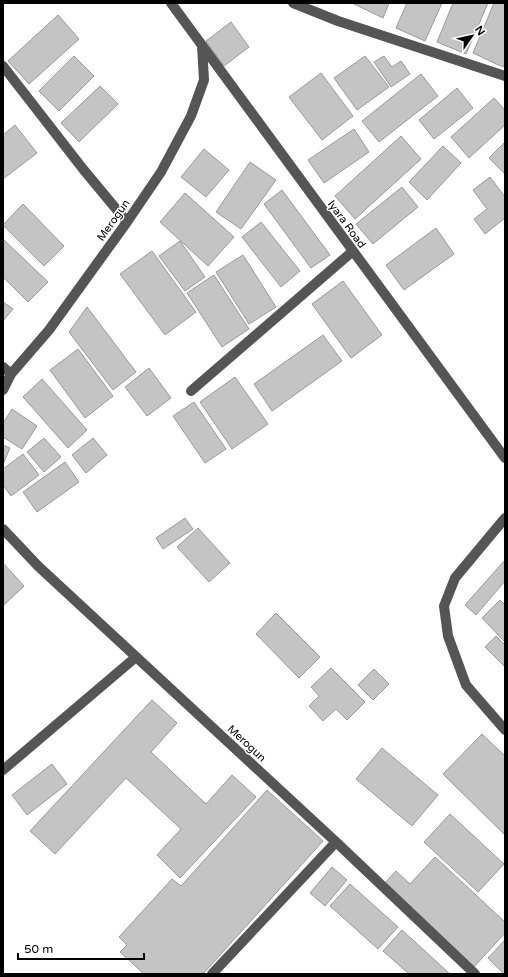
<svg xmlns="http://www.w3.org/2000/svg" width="508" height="977" font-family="'Varela Round',sans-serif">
  <rect width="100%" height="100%" fill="#fff"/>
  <!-- building -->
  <path fill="#c4c4c4" stroke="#999" d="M352 3H389L383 18Z
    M407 3H442L425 41 396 28Z
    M453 3H488L466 54 437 42Z
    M494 3H505V63L503 67 473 53Z
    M58 15 79 39 29 84 8 61Z
    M231 22 249 47 224 66 206 41Z
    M74 56 94 76 59 111 39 91Z
    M365 56 389 87 357 110 334 78Z
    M384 56 392 67 401 61 410 74 391 87 374 62Z
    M321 73 353 116 322 140 289 97Z
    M421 74 438 96 379 142 362 121Z
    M100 86 118 104 79 142 61 123Z
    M457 88 473 108 434 139 419 120Z
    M494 98 505 110V125L469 158 451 137Z
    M15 125 37 153 3 179V135Z
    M354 129 369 152 324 183 308 160Z
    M401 136 421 159 355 219 335 196Z
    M505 142V174L489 158Z
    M443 146 461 163 427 200 409 182Z
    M204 149 229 170 206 197 181 177Z
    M250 162 276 180 241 229 216 212Z
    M490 177 505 197V218L485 234 474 219 487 209 473 190Z
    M402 187 418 207 373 244 356 224Z
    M282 190 330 255 311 268 264 204Z
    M185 193 234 237 208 266 160 222Z
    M23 204 64 246 44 266 3 225Z
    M261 222 300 271 281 287 242 237Z
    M436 228 454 254 404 290 386 265Z
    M3 239 48 282 28 302 3 277Z
    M180 241 205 277 185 291 159 256Z
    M152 251 196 312 165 335 120 274Z
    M243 255 276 307 249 324 216 272Z
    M214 275 249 329 222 347 187 293Z
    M343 281 382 335 351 358 312 304Z
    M3 302 13 309 3 321Z
    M87 307 136 372 113 390 69 332Z
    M323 335 342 361 272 411 254 384Z
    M78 349 113 396 85 418 50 370Z
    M149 368 171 398 147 416 125 387Z
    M235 377 268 424 232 449 200 402Z
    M42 379 87 430 68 448 23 397Z
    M194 402 226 449 205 463 173 416Z
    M12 409 37 426 22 449 3 437V423Z
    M44 438 61 457 44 472 27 452Z
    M93 438 107 455 86 473 72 455Z
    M3 445 10 448 3 464Z
    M23 454 39 475 11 496 3 485V469Z
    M65 462 79 482 37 512 23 492Z
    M185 518 193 529 163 549 156 538Z
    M198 528 230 563 209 582 177 547Z
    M505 560V581L476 615 465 605Z
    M3 563 24 586 3 606Z
    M500 600 505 605V642L482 618Z
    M276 613 320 657 299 678 256 634Z
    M496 636 505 645V667L485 647Z
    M331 668 365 702 347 720 336 709 323 721 309 706 319 696 311 687Z
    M374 669 389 684 373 700 358 685Z
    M152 700 177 723 151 752 206 804 232 775 256 797 180 878 157 855 181 829 126 778 55 854 30 831Z
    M482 734 505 756V835L443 774Z
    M382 748 438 795 412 826 356 779Z
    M52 764 67 784 27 815 12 795Z
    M267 790 323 841 203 974H144L120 952 127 945 119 937 172 879 181 886Z
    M450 814 504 864 478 892 424 842Z
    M435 857 505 922V933L473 968 383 885 396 871 410 884Z
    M332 867 347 880 325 906 310 893Z
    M350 884 398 927 378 949 330 906Z
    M402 930 450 974H409L383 951Z
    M505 940V974H504L488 958Z"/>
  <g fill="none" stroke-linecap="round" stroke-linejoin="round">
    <!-- minor -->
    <path stroke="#555" stroke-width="10" d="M171 3 505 458
      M293 3 338 21 505 76
      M3 66 83 169 127 222
      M3 367 11 374
      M3 390 11 374 49 330 127 222 161 172 191 116 204 80 202 46
      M191 391 353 251
      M505 518 455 578 444 606 448 636 466 685 505 730
      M3 529 38 566 336 842 475 974
      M3 770 136 657
      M212 974 336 842"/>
  </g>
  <g text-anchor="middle" stroke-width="3" stroke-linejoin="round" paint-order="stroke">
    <!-- street labels -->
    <g font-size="11" fill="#000" stroke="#fff">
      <text transform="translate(113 220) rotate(-55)" y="4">Merogun</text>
      <text transform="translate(347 224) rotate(54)" y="4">Iyara Road</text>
      <text transform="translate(247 743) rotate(43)" y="4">Merogun</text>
    </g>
  </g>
  <!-- border -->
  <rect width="508" height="977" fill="none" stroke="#000000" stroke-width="8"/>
  <!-- north arrow -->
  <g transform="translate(472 36) rotate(56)" stroke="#ffffff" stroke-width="3" paint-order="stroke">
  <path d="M0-3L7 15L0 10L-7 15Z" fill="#000000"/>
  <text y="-6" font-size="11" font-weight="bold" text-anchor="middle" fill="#000000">N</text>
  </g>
  <!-- scale -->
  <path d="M18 953v6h126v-6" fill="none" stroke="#000000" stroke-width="2"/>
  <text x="24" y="953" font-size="12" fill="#000000" stroke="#ffffff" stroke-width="3" paint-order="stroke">50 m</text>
</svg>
